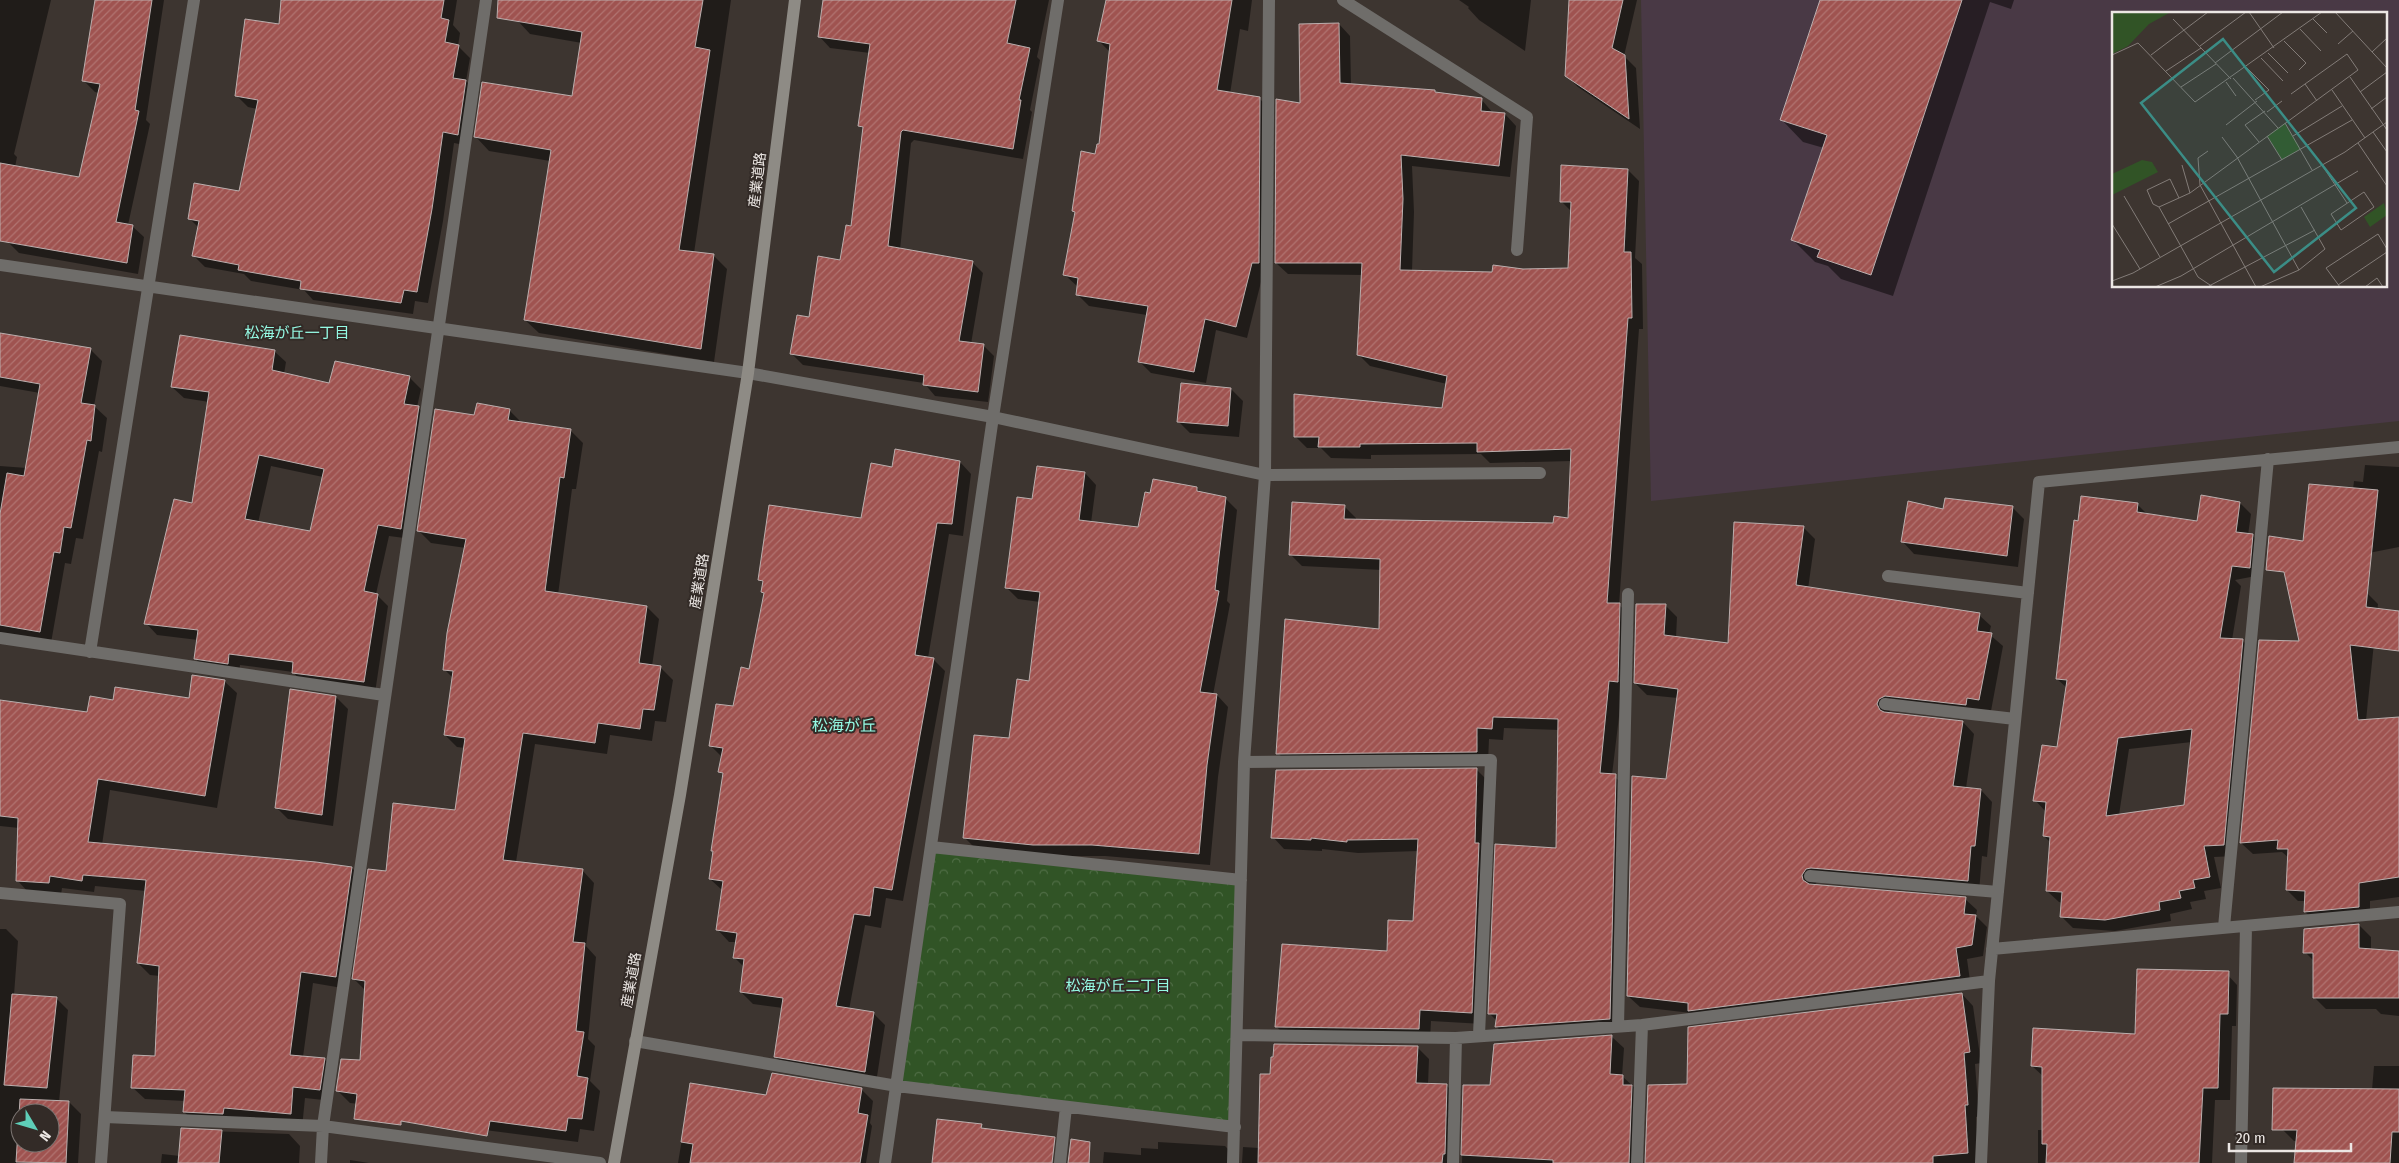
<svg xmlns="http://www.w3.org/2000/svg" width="2399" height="1163" font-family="'Fira Sans Condensed','Noto Sans JP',sans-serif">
  <defs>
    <pattern id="park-crowns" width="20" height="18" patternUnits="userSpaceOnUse" patternTransform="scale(1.25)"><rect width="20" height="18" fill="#315426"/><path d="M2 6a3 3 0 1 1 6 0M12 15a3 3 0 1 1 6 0" fill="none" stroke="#4f6d45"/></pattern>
    <pattern id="building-hatch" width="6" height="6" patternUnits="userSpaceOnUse" patternTransform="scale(1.25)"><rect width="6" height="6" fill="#9f5350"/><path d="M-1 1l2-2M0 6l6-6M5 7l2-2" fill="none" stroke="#b17471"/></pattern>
  </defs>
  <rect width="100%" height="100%" fill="#3d3530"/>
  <!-- medical -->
  <path fill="#493945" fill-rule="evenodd" d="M1641 0H2399V421L1651 501ZM2113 14H2385V286H2113Z"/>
  <!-- park -->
  <path fill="url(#park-crowns)" d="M931 847 1241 880 1235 1127 897 1086Z"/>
  <!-- shadow -->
  <path fill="#0007" fill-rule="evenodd" d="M0 0H51L14 154 17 157 15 167 80 179 99 93 95 92 84 81 96 0H164L146 120 150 124 128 225 132 226 144 237 138 274 19 253 7 241 0 221Z
    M368 0H457L453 25 460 33 458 46 470 58 466 81 477 92 470 146 454 143 443 221 428 303 415 301 413 314 313 300 304 290 251 281 244 274 205 267 194 256 199 228 189 218 240 193 257 109 248 107 236 95 338 33Z
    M520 0H731L694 253 713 255 727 269 714 362 539 333 525 320 550 161 489 151 476 137 573 98 582 43 530 34 517 20Z
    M847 0H1049L1037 57 1040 60 1030 110 1032 112 1023 159 914 140 911 143 900 250 972 262 983 273 971 344 983 345 994 356 988 402 935 396 924 383 803 365 792 354 841 261 852 227 864 130 859 126 870 53 830 48 819 36Z
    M1106 0H1252L1248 31 1240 29 1230 94 1259 98 1271 110 1263 274 1247 338 1216 330 1206 383 1151 373 1139 361 1147 315 1089 306 1077 294 1078 287 1065 275 1076 214 1073 211 1100 146 1111 53 1099 41Z
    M1459 0H1531L1525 51 1479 20 1468 8 1469 7Z
    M1570 0H1637L1624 56 1636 68 1640 129 1578 87 1567 76Z
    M1821 0H2014L2011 9 1990 2 1893 296 1841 279 1828 266 1815 262 1793 240 1824 148 1803 142 1782 120Z
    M1339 24 1350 36 1351 85 1435 91 1438 94 1481 99 1493 113 1505 114 1516 126 1510 177 1412 166 1414 212 1412 271 1493 274 1569 269 1572 212 1561 201 1628 170 1639 181 1635 258 1642 264 1643 329H1639L1619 605 1631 616 1612 775 1627 787 1621 1030 1508 1038 1497 1027V1021L1489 1013 1558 849 1559 730 1504 728 1503 740 1489 739 1488 763 1289 765 1278 753 1380 630 1382 570 1302 566 1290 554 1344 506 1356 518V520L1554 524 1569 519 1572 461 1490 463 1481 454 1371 455V459L1331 458 1321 448H1307L1295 436 1443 409 1447 384 1370 366 1358 354 1363 275 1288 274 1276 263 1301 104Z
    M0 334 90 349 102 361 94 406 107 418 102 452 99 451 83 539 76 538 71 564 65 563 51 643 0 634V466L27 468 40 393 0 386Z
    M274 351 286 362 284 374 330 385 409 377 421 389 417 407 430 419 412 539 389 536 376 594 388 606 375 693 304 684 293 672 240 665 239 674 207 670 195 658 198 640 157 635 146 623 193 504 209 402 184 398 172 387ZM271 466 323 477 311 532 258 523Z
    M1231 389 1243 401 1239 437 1190 433 1178 421Z
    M509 410 521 422 570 430 583 443 576 489H572L558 595 647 607 659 619 652 666 660 667 673 680 666 722 655 721 652 741 610 735 607 754 535 744 516 862 582 870 594 883 586 946 596 957 588 1039 595 1046 590 1081 600 1091 594 1131 580 1129 578 1142 369 1115 359 1104 350 1103 338 1091 361 1062 366 991 354 979 387 872 456 812 465 748 457 747 445 735 454 679 445 670 466 548 431 543 419 531 475 417Z
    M960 462 971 474 963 536 949 534 928 658 933 659 945 671 903 901 886 898 881 928 865 925 849 1010 873 1013 885 1025 876 1083 787 1068 775 1056 783 1008 753 1004 741 992 744 967 735 958 737 942H729L718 930 722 890 710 879 714 853 712 851 724 776 720 772 722 757 710 745 734 708 750 670 765 594 763 592 764 584 759 580 862 520 893 469Z
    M2365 465 2399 467V547L2279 571 2353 489 2354 481 2363 482Z
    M1085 473 1096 485 1091 523 1139 528 1151 495 1197 488 1202 494 1225 498 1237 510 1227 601 1230 604 1213 695H1217L1228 707 1218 777 1210 865 1105 856H1046L976 849 964 837 1010 740 1030 682 1040 602 1018 599 1006 587 1033 501Z
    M2240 503 2251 514 2248 535H2252L2264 547 2261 575 2235 580 2241 586 2232 640H2242L2254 652 2235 856 2214 857 2221 888 2204 891 2206 899 2190 902 2192 909 2170 914 2171 921 2115 931 2073 928 2062 917 2063 903 2059 902 2047 891 2051 843 2044 836 2046 812 2035 800 2058 749 2067 688 2057 679 2079 522 2137 504 2148 515 2198 522ZM2192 742 2185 806 2119 815 2129 749Z
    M2012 507 2024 519 2018 567 1914 554 1903 542 1944 510Z
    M1803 527 1815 539 1808 589 1979 615 1991 626 1989 634 2003 646 1991 711 1890 710 1889 714 1963 722 1974 734 1966 788 1981 790 1992 802 1987 857 1982 856 1979 892 1818 880 1814 886 1965 899 1977 910 1976 916 1987 927 1983 956 1967 959 1971 988 1691 1013 1640 1007 1628 996 1667 781 1678 698 1647 695 1635 683 1665 605 1677 617 1676 638 1729 644Z
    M2367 593 2378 604 2360 779 2399 783V897L2370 901V918L2317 923 2305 912 2306 901H2298L2287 890 2289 858 2282 852 2253 854 2241 843 2301 643Z
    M224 681 237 693 217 808 110 790 102 845 352 868 364 881 348 989 313 983 303 1057 324 1059 336 1071 332 1101 305 1098 302 1128 197 1124 184 1112 185 1101 145 1099 132 1087 156 1057 160 976 150 975 138 963 146 891 95 886 94 892 62 888 61 895 29 893 17 880 19 828 0 826V701L88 713 114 702 190 700Z
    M291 691 336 697 348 709 333 826 288 819 276 807Z
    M1476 769 1488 781 1483 1024 1431 1021 1430 1040 1288 1039 1277 1027 1388 953 1414 922 1419 851 1358 853 1322 849V851L1284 849 1273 837Z
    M2359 925 2371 937V950L2399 952V1016L2381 1014 2376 1009H2326L2314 997V961L2305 952Z
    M0 929H6L18 941 14 995 56 998 68 1010 59 1102H69L81 1114 78 1163H0ZM20 1113H50V1143H20Z
    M2225 972 2237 985 2236 1026H2232L2230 1100H2215L2212 1163H2038V1130H2043L2044 1077 2032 1066 2137 1035Z
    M1962 994 1973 1006 1981 1063 1975 1064 1979 1116 1976 1117 1979 1163H1646L1688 1086Z
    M1612 1037 1624 1048 1622 1076 1635 1088 1641 1163H1462L1464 1086 1491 1087Z
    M1417 1047 1429 1059 1428 1085H1446L1458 1097 1456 1163H1242L1243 1147 1259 1148 1272 1075Z
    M2374 1066H2399V1163H2295L2297 1141H2294L2282 1129 2372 1090Z
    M691 1084 767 1096 861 1089 873 1101 870 1123 872 1126 866 1163H678Z
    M183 1130 289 1134 300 1146 299 1163H161L162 1154 180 1156Z
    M1158 1142 1225 1146 1237 1158V1163H1103L1104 1152 1141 1155V1148L1158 1149Z
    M350 1160 369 1163H350Z"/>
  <!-- building -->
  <path fill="url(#building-hatch)" stroke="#bbafae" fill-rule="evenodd" d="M95 0H152L135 110 139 111 116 222 133 225 127 263 0 241V163L79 177 100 84 82 81Z
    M281 0H444L441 18 449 20 445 42 459 45 453 78 466 80 458 135 443 132 432 209 417 292 404 290 401 303 300 289 301 281 238 270 239 265 192 256 199 221 188 219 194 183 239 191 258 100 235 96 245 19 279 24Z
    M498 0H703L695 47 710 50 679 250 714 254 701 349 524 320 551 150 474 137 482 82 572 96 582 32 497 18Z
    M823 0H1016L1007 43 1030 48 1019 100H1021L1013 149 903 130 901 132 888 246 973 261 959 341 984 344 978 392 923 385 924 375 790 354 797 315 809 317 818 256 840 260 846 225 851 226 863 127 858 126 870 44 818 37Z
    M1106 0H1232L1217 90 1260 97 1259 263H1252L1236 327 1205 319 1194 372 1138 362 1148 306 1076 295 1078 278 1063 275 1075 212 1072 211 1081 151 1095 154 1097 144H1099L1110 44 1097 41Z
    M1569 0H1623L1612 48 1625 55 1629 119 1565 76Z
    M1820 0H1962L1871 275 1817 257 1820 250 1791 240 1827 135 1780 120Z
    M1339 23 1340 83 1435 90V92L1482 98 1481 111 1505 113 1499 166 1401 155 1403 199 1400 270 1492 272 1493 265 1523 269 1568 268 1571 202H1560L1561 165 1628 169 1624 252H1631L1632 318H1628L1607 603H1620L1618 682 1609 681 1600 773 1616 774 1610 1019 1495 1027 1497 1014H1488L1495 844 1556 848 1558 719 1493 717 1492 729 1477 728V752L1276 754 1285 619 1379 629 1380 559 1289 555 1292 502 1345 505 1344 519 1553 523 1554 516 1568 518 1571 449 1477 452V443L1360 444V447H1318L1319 437H1294V394L1442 408 1447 376 1357 355 1362 263H1275L1276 99 1300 103 1299 24Z
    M0 333 91 348 81 403 95 405 91 441 87 440 71 528 64 527 60 553 54 552 40 632 0 625V514L7 473 24 476 40 384 0 377Z
    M180 335 275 350 272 370 329 383 335 361 410 376 404 404 419 406 401 529 378 525 364 591 378 594 364 682 292 673 293 662 229 654 228 664 194 659 198 630 144 624 174 499 192 503 209 392 171 387ZM259 455 324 469 310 531 245 519Z
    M1181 383 1231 388 1228 426 1177 422Z
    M477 403 510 409 508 420 571 429 564 478 560 477 545 591 647 606 639 663 661 666 654 710 643 709 640 729 598 723 595 743 523 733 503 860 583 869 573 942 585 943 576 1031 584 1032 577 1076 588 1078 582 1119 568 1118 566 1131 490 1121 487 1136 401 1121V1125L354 1119 357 1094 336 1091 341 1059 360 1060 365 981 352 979 368 869 386 871 393 803 455 810 465 738 444 735 453 671 443 670 447 633 466 539 417 531 435 409 474 415Z
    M895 449 960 461 952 524 937 523 915 655 934 658 892 890 874 887 870 916 854 914 836 1006 874 1012 865 1072 774 1057 783 998 740 992 744 959 733 958 737 933 716 930 723 881 709 879 713 851H711L723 773 718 772 723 748 709 746 716 704 733 706 741 667 749 669 764 593 761 592 763 581 758 580 769 505 861 518 871 463 892 467Z
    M1037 466 1085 472 1079 520 1138 527 1145 492 1150 493 1153 479 1197 487V491L1226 497 1215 590 1219 591 1200 692 1217 694 1207 765 1199 854 1092 845H1033L963 838 974 735 1009 738 1017 679 1029 681 1040 592 1005 588 1017 497 1032 499Z
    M2309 484 2378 490 2366 607 2399 611V651L2350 645 2358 720 2399 717V877L2359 883V907L2304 912 2305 891 2286 890 2288 849H2277L2278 840 2240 843 2259 640 2299 641 2284 572 2266 570 2269 536 2303 541Z
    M2201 495 2240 502 2236 532 2253 534 2250 568 2232 566 2220 638 2243 639 2224 845 2204 846 2210 877 2193 880 2195 888 2179 891 2181 898 2159 902 2160 910 2105 920 2060 917 2062 892 2046 891 2050 837 2043 836 2046 802 2033 801 2042 745 2057 747 2067 680 2056 679 2074 520 2078 521 2081 496 2138 503 2137 512 2197 521ZM2192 729 2184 805 2106 816 2118 738Z
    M1945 498 2013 506 2007 556 1901 542 1908 501 1943 509Z
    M1734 522 1804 526 1796 585 1980 613 1977 631 1992 633 1979 700 1967 698 1966 705 1885 696 1879 699 1877 704 1880 710 1884 712 1963 721 1953 786 1981 789 1975 846H1971L1968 881 1811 868 1806 869 1802 875 1803 880 1809 884 1966 897 1964 914 1976 915 1972 945 1956 948 1960 976 1688 1011V1003L1627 996 1632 776 1666 779 1678 689 1634 683 1636 604H1666L1664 635 1728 643Z
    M192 675 225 680 205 796 98 779 88 842 316 862 352 867 336 977 301 972 290 1055 325 1058 320 1090 293 1087 291 1114 224 1108 223 1114 183 1112 185 1090 131 1088 133 1055 155 1056 159 966 137 963 146 880 83 875 82 881 50 876 49 883 16 881 18 818 0 816V700L87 712 90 696 113 700 115 687 189 698Z
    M290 689 336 696 322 815 275 808Z
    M1477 768 1475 843H1479L1472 1013 1420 1010 1419 1029 1275 1027 1282 944 1387 951 1388 920 1413 921 1418 839 1347 840V842L1311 838V840L1271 838 1276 770Z
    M2359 924V948L2399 951V998H2313V953H2303L2304 929Z
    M2137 969 2229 971 2228 1014H2220L2218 1088H2203L2199 1163H2046L2047 1144H2042V1067L2031 1066 2033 1028 2135 1034Z
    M1962 993 1970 1052 1964 1053 1968 1105H1965L1968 1153 1933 1156V1163H1645L1648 1085 1687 1084 1688 1027Z
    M12 994 57 997 47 1088 4 1085Z
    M1612 1035 1610 1074 1623 1075V1085H1632L1629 1163H1553V1160L1461 1155 1463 1085H1490L1494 1044Z
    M1274 1044 1418 1046 1416 1083 1447 1084 1445 1154H1443L1442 1163H1258L1260 1074H1270L1271 1057H1273Z
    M772 1073 862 1088 858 1113 868 1115 860 1163H690L693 1144 681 1142 690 1083 766 1095Z
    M2273 1088 2399 1089V1132H2392L2390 1163H2294L2297 1130H2272Z
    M20 1099 69 1101 66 1163 16 1162ZM20 1113H50V1143H20Z
    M937 1119 982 1124 981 1128 1055 1137 1052 1163H932Z
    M181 1128 222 1130 219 1163H178Z
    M1071 1139 1090 1142 1089 1163H1068Z"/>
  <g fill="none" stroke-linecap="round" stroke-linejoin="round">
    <!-- street -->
    <path stroke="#6f6d6a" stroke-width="12" d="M1343 0 1527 117 1517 250
      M0 265 748 373 993 417 1265 475 1540 473
      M1888 576 2028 593
      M0 638 384 695
      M90 652 194 0
      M1885 704 2015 719
      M1244 762 1491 760 1479 1035
      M931 847 1241 880
      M1810 876 1998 892
      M0 893 120 904 101 1163
      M2224 927 2268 459
      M1992 949 2399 912
      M1618 1026 1628 594
      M1237 1035 1456 1038 1642 1025 1989 981
      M635 1041 897 1086 1235 1127
      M105 1117 323 1126 600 1163
      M321 1163 323 1126 486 0
      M885 1163 993 417 1058 0
      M1060 1163 1066 1107
      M1233 1163 1244 762 1265 475 1269 0
      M1453 1163 1456 1038
      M1637 1163 1642 1025
      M1981 1163 1989 981 2039 482 2399 447
      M2241 1163 2246 927"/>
    <!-- secondary -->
    <path stroke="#8e8b85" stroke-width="12" d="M614 1163 680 795 748 373 795 0"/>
  </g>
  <g text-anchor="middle" stroke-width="4" stroke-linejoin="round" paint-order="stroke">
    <!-- street labels -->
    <g font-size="14" fill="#ece7e4" stroke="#332b27">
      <text transform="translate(757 180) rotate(-83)" y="5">産業道路</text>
      <text transform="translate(699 581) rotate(-81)" y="5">産業道路</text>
      <text transform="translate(631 980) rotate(-80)" y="5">産業道路</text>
    </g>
    <!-- neighbourhood labels -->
    <g font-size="15" fill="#95fae4" stroke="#332b27">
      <text x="297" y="338">松海が丘一丁目</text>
      <text x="1118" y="991">松海が丘二丁目</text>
    </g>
    <!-- quarter labels -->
    <g font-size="16" fill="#95fae4" stroke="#332b27">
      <text x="844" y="731">松海が丘</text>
    </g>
  </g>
  <!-- overview -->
  <g transform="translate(2112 12)">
    <rect width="275" height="275" fill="#3d3530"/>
    <path d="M0 0H59L37 12 16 34 0 42Z" fill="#315426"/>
    <path d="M173 111 189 137 170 148 155 124ZM30 148 40 150 46 160 0 183V162ZM272 191 275 203 258 215 252 205Z" fill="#315426"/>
    <path fill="none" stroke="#837c78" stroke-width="1" d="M137 0 162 36M223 0 275 56M61 7 119 67M201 7 215 21M188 17 209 39M172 29 194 51 187 58M226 32 241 19M88 34 134 0M260 40 275 26M156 41 176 61M0 43 26 31 83 90 210 0M39 43 96 0M149 46 171 69M103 51 171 0M135 56 157 78 143 88M54 59 89 36M238 65 275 118M121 66 166 116M114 70 124 84M193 72 205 89M69 75 104 52M220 78 253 126M248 80 275 60M259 97 275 85M155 100 170 89M173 111 200 158M114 113 145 89M261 120 275 140M155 124 170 148M181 124 230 94M110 125 125 145 187 258M147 130 133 113 153 99M246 131 275 174M96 139 86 146 88 173 144 275M70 153 78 181M210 153 235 191M252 180 262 195 229 218 219 202ZM12 184 48 245M47 195 41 192 35 178 58 167 67 186M0 212 28 257M56 212 240 108M0 269 21 261 233 140 275 110M226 273 275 240M97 274 203 218M43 275 69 264 246 159M101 275 86 265 47 195 78 181 246 58 235 42 179 82M148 275 187 258 213 237 189 195M228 275 214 256 266 222 275 237M253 275 265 266 271 275"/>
    <path fill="#3b8d86" fill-opacity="0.15" stroke="#3b8d86" stroke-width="2.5" d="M111 27 244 196 162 260 29 91Z"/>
    <rect width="275" height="275" fill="none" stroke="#ece7e4" stroke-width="2.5"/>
  </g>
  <!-- north arrow -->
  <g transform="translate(35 1128) rotate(128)"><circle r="24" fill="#332b27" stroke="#7d7673"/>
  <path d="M0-4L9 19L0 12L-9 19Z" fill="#5eceb8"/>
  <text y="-8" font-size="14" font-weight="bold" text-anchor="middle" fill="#ece7e4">N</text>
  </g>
  <!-- scale -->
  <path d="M2229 1143v8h122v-8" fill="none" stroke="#ece7e4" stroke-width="2.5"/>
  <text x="2236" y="1143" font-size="15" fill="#ece7e4" stroke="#332b27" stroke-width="4" paint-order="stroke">20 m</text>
</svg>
